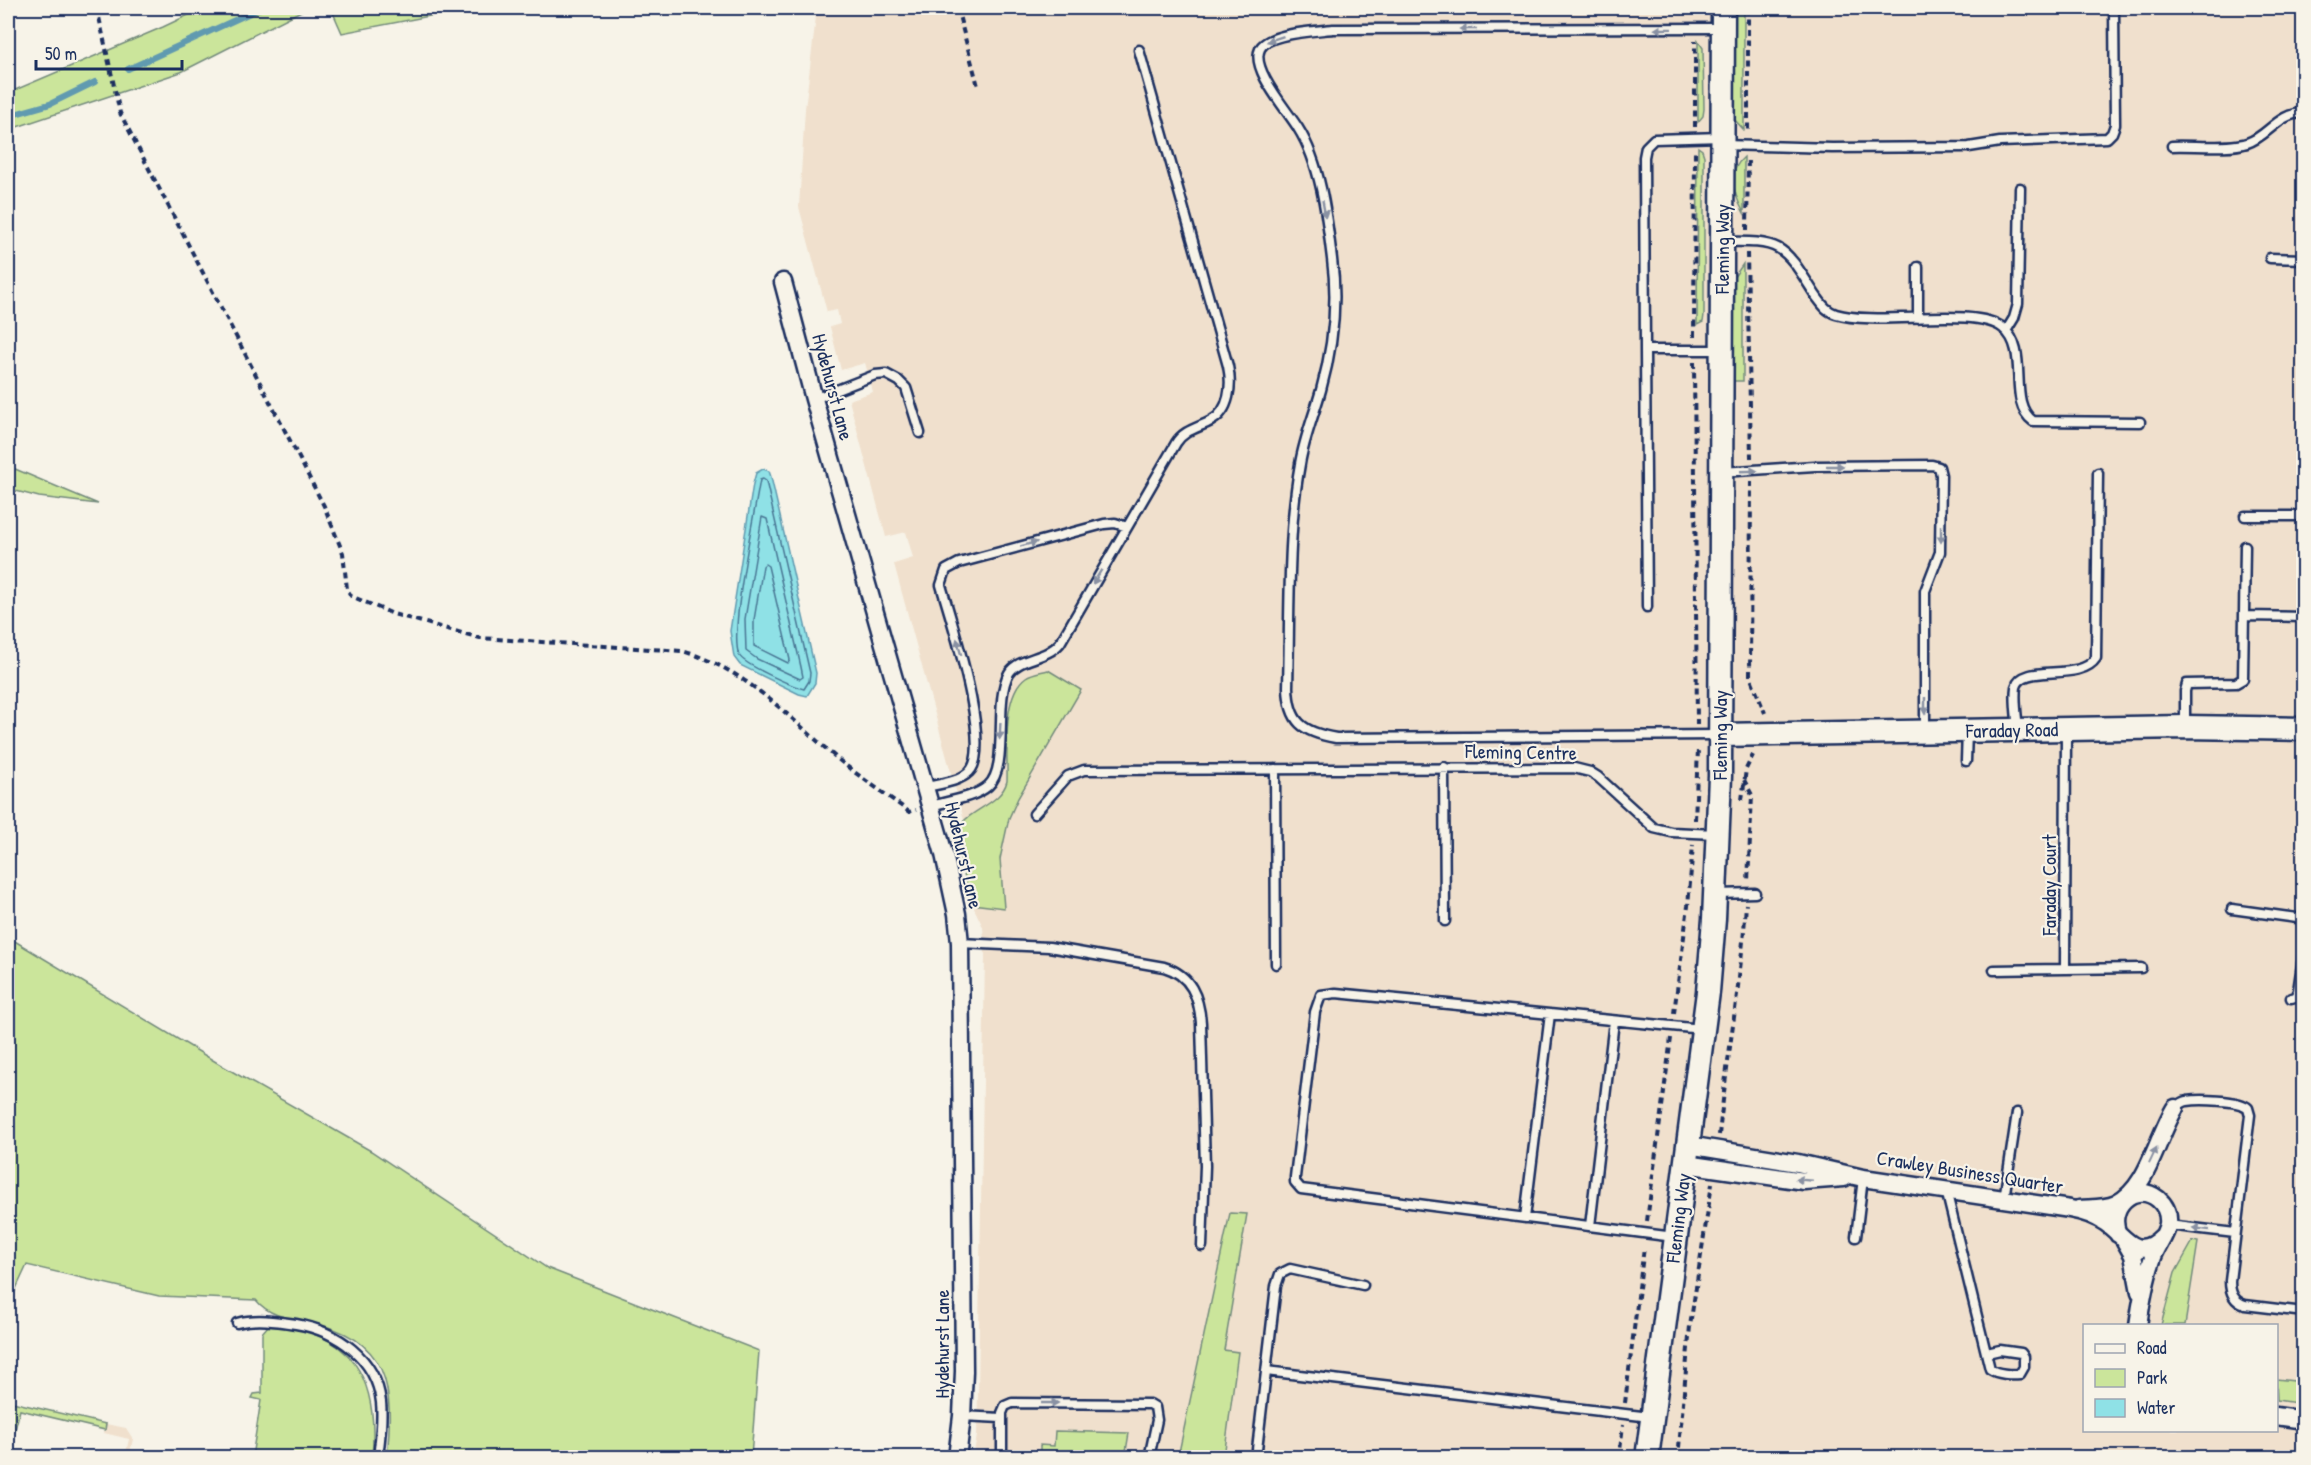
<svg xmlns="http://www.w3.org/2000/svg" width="2311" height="1465" font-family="'Patrick Hand',sans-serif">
  <rect width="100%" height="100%" fill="#f7f3e8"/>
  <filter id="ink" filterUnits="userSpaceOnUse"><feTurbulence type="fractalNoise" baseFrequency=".0167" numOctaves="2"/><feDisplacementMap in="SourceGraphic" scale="12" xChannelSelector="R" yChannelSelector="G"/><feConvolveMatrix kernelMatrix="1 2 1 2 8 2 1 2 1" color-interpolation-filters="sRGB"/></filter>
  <g filter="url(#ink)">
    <!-- built -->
    <path fill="#f0e0cd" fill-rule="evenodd" d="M817 8H2303V1457H973L977 1436 978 1392 985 955 983 927 972 904 957 834 964 820 894 564 913 558 906 532 886 537 849 400 873 392 869 377 865 363 841 370 830 327 840 324 837 310 827 312 799 207 805 109ZM2084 1326H2276V1430H2084Z
      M106 1424 126 1428 133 1439 129 1457H125L129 1439 104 1433Z"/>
    <!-- green -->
    <path fill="#cbe59b" stroke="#738a7c" stroke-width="1.5" d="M203 8H307L181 72 8 130V93L163 27Z
      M331 8H471L342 33Z
      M1733 8H1744V130L1734 119Z
      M1698 41 1703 48 1704 109 1703 116 1698 122Z
      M1698 147 1702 150 1704 156V315L1703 322 1697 325Z
      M1744 157V213C1734 195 1726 172 1744 157Z
      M1743 264V381H1733V284L1734 277Z
      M8 466 98 504 39 497 8 489Z
      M1048 670 1081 690 1018 798 1009 818 1000 859 1004 908 972 904C968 889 956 847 957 835 959 811 1001 807 1007 781 1008 753 1001 695 1026 677 1032 673 1041 672 1048 670Z
      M8 937 221 1065 371 1151 547 1268 759 1351 751 1457H387C394 1387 390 1338 309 1322 289 1318 270 1317 256 1300L159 1296 27 1265 8 1306Z
      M1230 1213 1247 1214 1224 1350 1238 1352 1224 1457H1178Z
      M2193 1241 2198 1242 2185 1325H2161L2175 1273Z
      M268 1326C353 1329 379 1379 372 1457H252L261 1400 252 1398 254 1394 262 1393V1333Z
      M2276 1379 2303 1382V1404L2277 1400Z
      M8 1401 106 1424 105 1430 20 1410 8 1457Z
      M1055 1431 1129 1433 1125 1457 1055 1458 1040 1454V1445L1054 1446Z"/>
    <!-- water -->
    <path fill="#8fe1e6" stroke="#619ab0" stroke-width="1.5" d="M763 469 769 471 771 477 816 673 815 683 807 696 799 694 740 665 734 657 730 631 753 484 756 473Z"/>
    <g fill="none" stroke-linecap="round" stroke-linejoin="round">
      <!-- shore -->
      <path stroke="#497694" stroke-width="1.5" d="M763 479 766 481 810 673 809 681 804 689C792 686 744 665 739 655 729 631 754 517 759 485L760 480Z
        M762 517 767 519 801 667 803 677 800 679 757 659 746 651 745 619Z
        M765 564 768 566 790 660 788 663 754 646V620L763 566Z"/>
      <!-- stream -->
      <path stroke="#619ab0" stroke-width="6" d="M128 69 261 8
        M8 116 50 104 95 82"/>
      <!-- lane casing -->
      <g stroke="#1b2f5e" stroke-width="13">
        <path id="lane" d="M1723 145 1832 148 1969 147 2000 142 2107 138 2112 133 2115 125 2114 8
          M2172 146C2192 145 2229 149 2247 143 2269 136 2277 113 2304 113
          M1722 242C1784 240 1784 246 1816 296 1822 304 1826 311 1836 314 1878 327 1974 305 2003 328 2031 351 2006 401 2033 421L2140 422
          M2270 258 2304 259
          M1918 318V267
          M2006 331 2014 318 2018 304 2020 188
          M1645 350 1647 607
          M1721 350H1645L1644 157 1646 147 1654 139 1722 137
          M814 399 875 375 886 374 899 381 906 388 920 433
          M1722 472 1815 466 1932 465 1939 467 1941 475 1940 552 1925 591V731
          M2245 516H2304
          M2245 616 2304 617
          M2185 727V691L2187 684 2236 683 2243 679 2245 546
          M2018 730C2017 717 2014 700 2016 687 2022 662 2080 683 2096 658L2098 473
          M1719 735 1336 738C1302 732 1289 722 1288 687 1290 615 1287 535 1300 464 1304 439 1314 415 1321 390 1333 347 1338 304 1332 259 1327 218 1321 164 1298 128 1288 111 1250 69 1260 49 1267 33 1316 31 1333 29L1722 28
          M1966 761 1967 731
          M1444 767 1445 921
          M1275 769 1276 964
          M926 787C939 784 959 782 969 772 994 749 950 617 941 585L946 570 959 563 1104 524 1115 523 1127 527
          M931 806C948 801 974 798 988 786 1010 767 993 701 1009 673 1019 657 1046 660 1060 643L1176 443C1184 430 1198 428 1211 421 1230 411 1232 385 1228 366L1139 50
          M1034 814 1068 776 1084 770 1574 768 1590 772 1598 777 1654 828 1671 832 1716 834
          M1716 894 1755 893
          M2232 909 2304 919
          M960 943 1049 947 1164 967C1191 975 1199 997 1201 1023L1205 1166 1202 1246
          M2065 969 2141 968
          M1994 970 2065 969 2066 730
          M2291 998 2295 997 2298 991 2304 951
          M2175 1108C2179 1105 2182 1102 2187 1101 2199 1099 2240 1100 2248 1108L2250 1115 2230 1281C2230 1292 2233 1301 2245 1305L2304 1312
          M1946 1190 1990 1369C1997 1374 2011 1375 2020 1374L2024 1367V1357L2021 1353 2000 1350 1987 1353
          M2004 1199 2017 1113
          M1525 1218 1550 1014
          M2168 1225 2235 1233
          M1590 1226 1614 1021
          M1674 1237 1301 1189 1295 1182V1177L1315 1012 1321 995 1336 993 1702 1029
          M1856 1237 1863 1178
          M237 1323C256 1318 276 1321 296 1324 337 1331 376 1358 381 1402 383 1421 380 1439 378 1458
          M1266 1371 1650 1417
          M962 1416 1001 1418
          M1002 1458V1413L1005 1406 1012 1403 1150 1404 1155 1407 1157 1420 1149 1458
          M1256 1458 1276 1286 1280 1274 1290 1269 1363 1285"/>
      </g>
      <!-- street casing -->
      <g stroke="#1b2f5e" stroke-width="21">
        <path id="street" d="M783 282 814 399 944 854 957 914 960 943 964 1371 962 1416 957 1458
          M1688 1145 1798 1163 1863 1178 2070 1209C2082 1211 2096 1216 2106 1223 2125 1236 2136 1263 2162 1237
          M1685 1164 1804 1181 1844 1178
          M2079 1209C2091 1208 2105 1209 2116 1204 2148 1189 2157 1137 2175 1108
          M2118 1234C2106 1208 2134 1180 2158 1199 2165 1205 2169 1214 2168 1224 2166 1235 2157 1246 2153 1257 2145 1279 2141 1303 2138 1326
          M2125 1241 2133 1255 2140 1292
          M2276 1416 2304 1420"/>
      </g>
      <!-- secondary casing -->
      <g stroke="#1b2f5e" stroke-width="27">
        <path id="secondary" d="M1721 735 2185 727 2304 729
          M1647 1458 1708 992 1714 919 1720 776 1723 8"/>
      </g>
      <!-- path -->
      <path stroke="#1b2f5e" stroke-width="4" stroke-dasharray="6 4.5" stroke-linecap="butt" d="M97 8 120 113 324 506 343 553 347 589 351 596 393 614 480 638 682 651C747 669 789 718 839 760 861 778 886 794 909 812L916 810
        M957 8 978 86
        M1748 8V134
        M1695 127V41
        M1747 230 1748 157
        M1747 253 1751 458
        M1694 337 1695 149
        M1694 362 1697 724
        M1751 481 1750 676 1765 713
        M1744 780 1752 795 1748 882
        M1742 800 1746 769 1753 755
        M1695 820 1698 749
        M1674 1013 1688 906 1693 845
        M1719 1135C1727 1058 1741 982 1746 904
        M1647 1221 1671 1038
        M1625 1403 1644 1247
        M8 1422 14 1432
        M1619 1458 1623 1425
        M1678 1458 1690 1326 1712 1184"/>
      <!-- lane -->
      <use href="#lane" stroke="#f7f3e8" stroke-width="8"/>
      <!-- street -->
      <use href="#street" stroke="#f7f3e8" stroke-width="16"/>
      <!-- secondary -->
      <use href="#secondary" stroke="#f7f3e8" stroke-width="22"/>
    </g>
    <!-- one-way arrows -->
    <defs><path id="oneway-solid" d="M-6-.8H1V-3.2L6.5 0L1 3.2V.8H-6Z" transform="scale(1.5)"/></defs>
    <g fill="#8991a3">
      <use href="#oneway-solid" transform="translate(1468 29) rotate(180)"/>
      <use href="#oneway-solid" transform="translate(1663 29) rotate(179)"/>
      <use href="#oneway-solid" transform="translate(1275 39) rotate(161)"/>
      <use href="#oneway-solid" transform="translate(1324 209) rotate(80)"/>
      <use href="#oneway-solid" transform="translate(1835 466)"/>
      <use href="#oneway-solid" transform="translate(1749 471) rotate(-2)"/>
      <use href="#oneway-solid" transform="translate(1941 534) rotate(90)"/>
      <use href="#oneway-solid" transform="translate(1029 544) rotate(-15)"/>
      <use href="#oneway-solid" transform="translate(1097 577) rotate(121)"/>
      <use href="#oneway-solid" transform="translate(959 647) rotate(-105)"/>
      <use href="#oneway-solid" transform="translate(1925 706) rotate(90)"/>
      <use href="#oneway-solid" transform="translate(1000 731) rotate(93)"/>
      <use href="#oneway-solid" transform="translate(2153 1155) rotate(-65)"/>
      <use href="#oneway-solid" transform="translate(1804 1180) rotate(-175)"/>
      <use href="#oneway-solid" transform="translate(2201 1229) rotate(-173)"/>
      <use href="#oneway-solid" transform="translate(1050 1403)"/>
    </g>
  </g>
  <g text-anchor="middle" stroke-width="4.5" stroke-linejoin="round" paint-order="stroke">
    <!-- street labels -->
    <g font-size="20" fill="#1b2f5e" stroke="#f7f3e8">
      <text transform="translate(1722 249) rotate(-90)" y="7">Fleming Way</text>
      <text transform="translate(833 387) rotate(75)" y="7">Hydehurst Lane</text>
      <text transform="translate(2012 730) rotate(-1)" y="7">Faraday Road</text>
      <text transform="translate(1720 735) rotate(-90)" y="7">Fleming Way</text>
      <text transform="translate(1521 752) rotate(1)" y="7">Fleming Centre</text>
      <text transform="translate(964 855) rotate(77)" y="7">Hydehurst Lane</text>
      <text transform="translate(2049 885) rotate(-90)" y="7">Faraday Court</text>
      <text transform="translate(1970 1172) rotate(9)" y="7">Crawley Business Quarter</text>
      <text transform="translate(1678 1218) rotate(-83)" y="7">Fleming Way</text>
      <text transform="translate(942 1344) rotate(-90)" y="7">Hydehurst Lane</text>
    </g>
  </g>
  <!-- margin -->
  <rect width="2311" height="1465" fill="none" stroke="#f7f3e8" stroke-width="30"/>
  <rect x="15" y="15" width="2281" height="1435" fill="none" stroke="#1b2f5e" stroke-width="2" filter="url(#ink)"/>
  <!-- legend -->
  <rect x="2083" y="1324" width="195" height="108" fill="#f7f3e8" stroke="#9fa5b1" stroke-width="1.5"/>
  <rect x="2095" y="1344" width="30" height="9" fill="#f7f3e8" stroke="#9fa5b1" stroke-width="1.5"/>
  <text x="2137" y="1354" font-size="18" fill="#1b2f5e">Road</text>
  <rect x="2095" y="1369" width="30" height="18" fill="#cbe59b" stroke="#9fa5b1" stroke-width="1.5"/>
  <text x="2137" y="1384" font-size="18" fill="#1b2f5e">Park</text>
  <rect x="2095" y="1399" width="30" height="18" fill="#8fe1e6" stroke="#9fa5b1" stroke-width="1.5"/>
  <text x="2137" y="1414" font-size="18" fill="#1b2f5e">Water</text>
  <!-- scale -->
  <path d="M36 60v9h146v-9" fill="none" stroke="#1b2f5e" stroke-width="3"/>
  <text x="45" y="60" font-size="18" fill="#1b2f5e" stroke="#f7f3e8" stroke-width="4.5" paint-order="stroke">50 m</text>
</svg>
